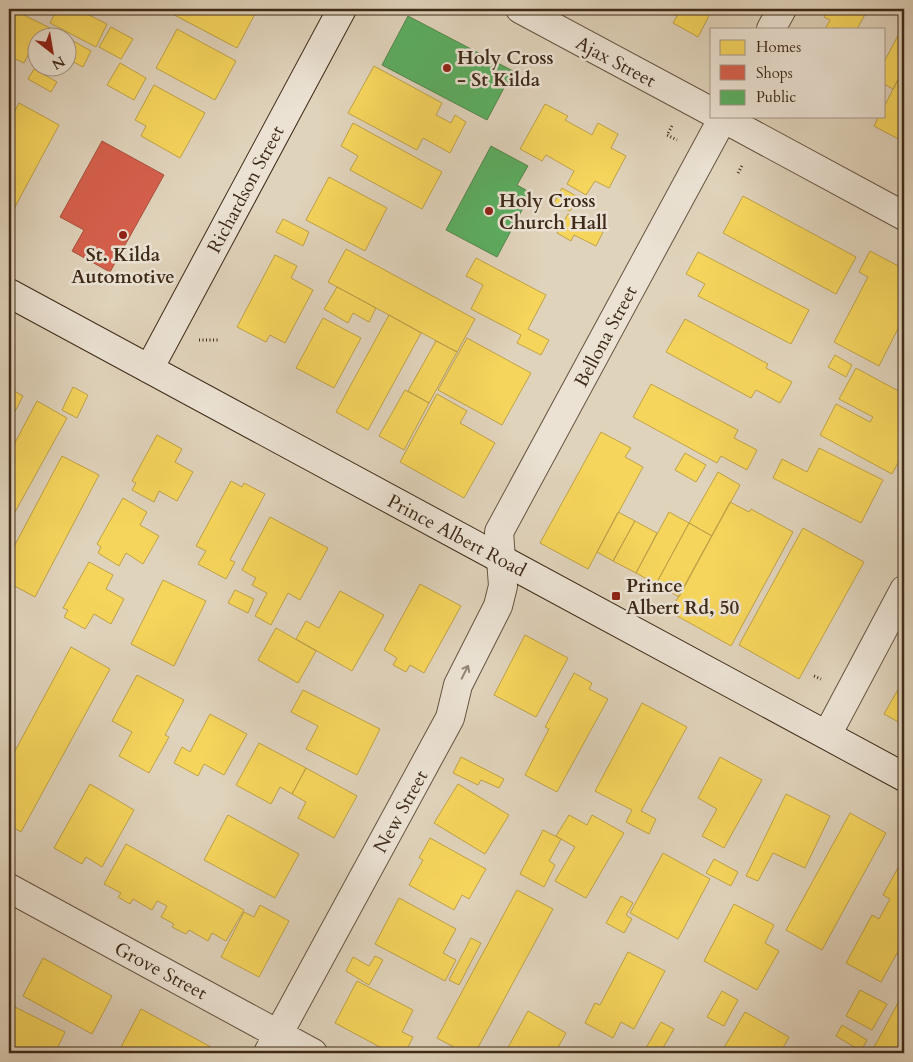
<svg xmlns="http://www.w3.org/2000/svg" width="913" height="1062" font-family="Cardo,serif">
  <rect width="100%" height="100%" fill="#e0d3bb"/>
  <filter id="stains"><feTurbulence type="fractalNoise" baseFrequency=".004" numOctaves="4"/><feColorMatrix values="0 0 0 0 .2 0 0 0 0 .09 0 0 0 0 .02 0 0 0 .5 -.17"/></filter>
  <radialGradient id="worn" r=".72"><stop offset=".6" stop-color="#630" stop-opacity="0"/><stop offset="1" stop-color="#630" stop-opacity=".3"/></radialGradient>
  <!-- homes -->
  <path fill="#f6d55c" stroke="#bfa248" d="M9 9H12L52 29 47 38H38V47L33 45 24 63 9 56Z
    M57 9H77L107 24 96 47 50 23Z
    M163 9H254L257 10 237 48Z
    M665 9H721L718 13 712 10 698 37 673 23 677 16Z
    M828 9H868L857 29H825L830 20 824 17Z
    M904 24V57L903 59 904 60V68L893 89 884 84V62Z
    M111 27 133 39 121 59 99 47Z
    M177 29 236 61 215 100 156 68Z
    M68 38 91 51 83 67 68 59Z
    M120 63 146 78 134 100 107 85Z
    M374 66 442 103 436 115 451 123 455 115 466 122 450 153 423 138 417 150 348 113Z
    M904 68V142L874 126 879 116H884V107Z
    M34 69 57 82 51 92 28 79Z
    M154 85 205 113 180 158 141 136 146 126 135 120Z
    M19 103 59 125 9 218V122Z
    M545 104 568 116 565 120 592 135 598 123 618 134 611 148 626 156 609 188 595 181 586 195 567 184 574 171 546 155 542 161 520 149Z
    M353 123 442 172 422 209 350 170 358 156 341 146Z
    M329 177 387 208 365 251 306 220Z
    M562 188 578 197 570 211 554 203Z
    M743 196 856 257 836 294 723 233Z
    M568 214 603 232 596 246 574 235 571 241 557 233Z
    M283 219 309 232 303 246 276 232Z
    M346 249 475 319 457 352 328 282Z
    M870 251 904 269V317L879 366 834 342 868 277 859 272Z
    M698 252 809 310 791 344 698 296 705 284 686 274Z
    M275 255 297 266 291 278 313 290 285 343 270 335 266 342 237 327Z
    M476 258 546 295 528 329 549 340 541 355 517 343 521 335 471 309 483 285 466 276Z
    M337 287 376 308 369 322 353 313 348 323 324 309Z
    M389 315 421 333 368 430 336 412Z
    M323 318 361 338 334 388 296 368Z
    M685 319 768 364 766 368 792 382 780 403 756 390 751 398 666 352Z
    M467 338 531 373 502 425 438 390Z
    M436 341 457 352 429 403 408 391Z
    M835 355 852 365 846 377 828 367Z
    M856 368 904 394V452L892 474 820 435 836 404 870 422 873 417 839 399Z
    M651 384 738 430 734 438 757 450 747 470 721 456 717 463 633 417Z
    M73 387 88 395 77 418 62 410Z
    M9 388 23 396 9 423Z
    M405 390 429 403 404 450 379 436Z
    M437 394 467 411 460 423 495 443 464 498 400 462Z
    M37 401 67 418 15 512 9 509V454Z
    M601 432 631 448 625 457 643 467 588 569 540 543Z
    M157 435 182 449 175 462 193 472 177 501 159 491 154 502 132 490 136 483 132 481Z
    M819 448 883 480 861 523 773 478 782 459 807 472Z
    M685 453 706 465 696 482 675 470Z
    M62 456 99 475 35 597 9 583V556Z
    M718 472 740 485 712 536 689 523Z
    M231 481 242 487 244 483 265 494 230 560 235 562 226 579 198 564 206 551 196 546Z
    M123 498 147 512 140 525 159 536 143 564 126 553 119 566 98 553 101 547 97 544Z
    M730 502 749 512 751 509 793 532 731 646 670 612Z
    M618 512 635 521 613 561 597 552Z
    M669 512 689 523 656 584 636 573Z
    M270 517 328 548 300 600 288 593 271 625 255 616 267 593 252 585 256 578 242 570Z
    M635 521 657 533 636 573 613 561Z
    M689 523 712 536 679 597 656 584Z
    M803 528 864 562 799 679 739 645Z
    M89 562 113 575 106 589 124 599 111 624 94 614 85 629 64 617 68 610 63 608Z
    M163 580 206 601 174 666 131 644Z
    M420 584 461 606 424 673 410 665 406 672 393 665 397 658 384 650Z
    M235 590 254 599 248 613 228 603Z
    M340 591 384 615 352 671 296 639 306 621 319 628Z
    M276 628 316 651 298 683 258 660Z
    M525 635 568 658 536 717 494 695Z
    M71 647 110 669 21 832 9 825V762Z
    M574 673 592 683 589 689 608 699 557 792 525 775 549 729 545 727Z
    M137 675 184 700 165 735 169 737 149 773 119 756 132 732 112 721Z
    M904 679V725L884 714Z
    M303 690 380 729 357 775 306 749 318 726 291 712Z
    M642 703 687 727 641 811 656 819 649 834 626 822 632 810 595 791Z
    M210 714 247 734 224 775 204 764 198 776 174 763 182 747 190 752Z
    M259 743 306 768 292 794 280 787 271 804 236 785Z
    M461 757 504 779 499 788 481 780 478 785 453 773Z
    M720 757 762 780 724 848 702 836 717 809 698 798Z
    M306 768 357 796 334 838 298 818 306 802 292 794Z
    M90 784 134 810 102 867 86 857 82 864 54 848Z
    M458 784 509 815 485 854 434 823Z
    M786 794 830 816 805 868 773 853 758 881 746 876Z
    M850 813 886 833 822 950 786 930Z
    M228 815 299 854 275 898 204 860Z
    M569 815 587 825 592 815 624 833 586 898 555 881 575 847 556 836Z
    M543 830 561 839 549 861 555 865 544 887 520 874Z
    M430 838 486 869 469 899 462 895 454 910 409 885 423 860 419 858Z
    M126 844 244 910 226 941 212 933 208 941 189 930 186 934 172 927 174 924 161 917 167 906 157 901 152 910 133 899 130 904 118 897 121 893 104 884Z
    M663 853 710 879 678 939 630 913Z
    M904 857V948L901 946 881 982 846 963 872 915 879 919 890 899 883 895Z
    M714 859 738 872 731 886 706 873Z
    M517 890 553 909 475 1053H465L437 1038Z
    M621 896 633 903 626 915 632 919 624 933 606 923Z
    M399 898 456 929 443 953 456 960 445 981 375 944Z
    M734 904 774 925 765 943 779 951 757 990 704 961Z
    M260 905 289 921 259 977 221 957 244 912 254 917Z
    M471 938 481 943 459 985 449 980Z
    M628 952 665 971 634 1029 621 1022 613 1038 585 1023 595 1003 600 1005Z
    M9 955 15 958 9 970Z
    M375 956 383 960 369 985 346 971 353 957 369 966Z
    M43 958 112 996 92 1034 23 996Z
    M357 981 413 1010 402 1032 413 1037 405 1053H391L335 1023Z
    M860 990 887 1004 872 1030 846 1016Z
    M722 991 738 1000 724 1026 707 1017Z
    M904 992V1053H877L872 1051Z
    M15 1007 65 1032 55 1053H9V1019Z
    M141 1009 211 1047 207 1053H128L120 1049Z
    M528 1011 566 1033 555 1053H505Z
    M745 1012 789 1037 780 1053H721Z
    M661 1022 674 1029 660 1053H643Z
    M842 1025 867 1040 861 1051 836 1036Z
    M573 1047 584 1053H569Z"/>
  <!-- shops -->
  <path fill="#d6604d" stroke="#a8503d" d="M102 141 164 175 110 272 72 251 84 230 60 217Z"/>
  <!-- public -->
  <path fill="#5aae61" stroke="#52864b" d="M408 16 513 71 487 120 382 65Z
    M491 146 528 166 517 185 531 193 497 257 446 230Z"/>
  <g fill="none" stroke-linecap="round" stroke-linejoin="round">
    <!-- street casing -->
    <g stroke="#665441" stroke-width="30">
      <path id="street" d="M520 9 712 112
        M771 29 782 9
        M719 116 904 216
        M827 735 904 590
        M9 888 313 1053
        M268 1053 450 718 458 685 498 606 503 586 499 532 724 116"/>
    </g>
    <!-- secondary casing -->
    <g stroke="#3e2a18" stroke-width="30">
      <path id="secondary" d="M9 293 904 777
        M149 369 342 9"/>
    </g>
    <!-- path -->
    <path stroke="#3e2a18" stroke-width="3" stroke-dasharray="1 2.5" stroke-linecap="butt" d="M672 126 667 135 677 140
      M738 173 743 164
      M199 340H220
      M814 676 821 679"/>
    <!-- street -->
    <use href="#street" stroke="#ebe2d3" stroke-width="28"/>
    <!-- secondary -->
    <use href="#secondary" stroke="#ebe2d3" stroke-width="28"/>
  </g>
  <!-- one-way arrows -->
  <defs><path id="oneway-shaft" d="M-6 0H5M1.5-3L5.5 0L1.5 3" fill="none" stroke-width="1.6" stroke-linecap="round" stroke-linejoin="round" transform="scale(1.25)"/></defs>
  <use stroke="#948676" href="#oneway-shaft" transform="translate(465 672) rotate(-63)"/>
  <!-- markers -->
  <g fill="#8f2418" stroke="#ebe2d3" stroke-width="2">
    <circle cx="447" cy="68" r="5"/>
    <circle cx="489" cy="211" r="5"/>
    <circle cx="123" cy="235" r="5"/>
    <rect x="611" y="591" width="10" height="10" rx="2.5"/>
  </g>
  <g text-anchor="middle" stroke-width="5" stroke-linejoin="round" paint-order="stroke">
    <!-- poi labels -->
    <g font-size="19" font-weight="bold" fill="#3e2a18" stroke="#ebe2d3" text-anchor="start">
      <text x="457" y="64">Holy Cross<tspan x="457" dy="22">- St Kilda</tspan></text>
      <text x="499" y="207">Holy Cross<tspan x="499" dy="22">Church Hall</tspan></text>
      <text x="123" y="261" text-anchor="middle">St. Kilda<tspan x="123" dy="22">Automotive</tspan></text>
      <text x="626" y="592">Prince<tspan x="626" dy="22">Albert Rd, 50</tspan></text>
    </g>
    <!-- street labels -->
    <g font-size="19" fill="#3e2a18" stroke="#ebe2d3">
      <text transform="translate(616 61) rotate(28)" y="7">Ajax Street</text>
      <text transform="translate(245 189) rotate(-62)" y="7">Richardson Street</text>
      <text transform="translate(605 336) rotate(-62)" y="7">Bellona Street</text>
      <text transform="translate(457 535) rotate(28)" y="7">Prince Albert Road</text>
      <text transform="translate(400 811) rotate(-61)" y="7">New Street</text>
      <text transform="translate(161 970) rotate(28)" y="7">Grove Street</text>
    </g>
  </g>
  <!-- margin -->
  <rect width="913" height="1062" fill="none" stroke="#e0d3bb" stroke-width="30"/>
  <rect x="10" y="10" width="893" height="1042" fill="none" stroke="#3e2a18" stroke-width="2.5"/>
  <rect x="15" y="15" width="883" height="1032" fill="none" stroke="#3e2a18"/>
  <!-- legend -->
  <rect x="710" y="28" width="175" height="90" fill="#ebe2d3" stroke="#a69888"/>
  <rect x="720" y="40" width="25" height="15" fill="#f6d55c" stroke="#a69888"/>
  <text x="756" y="52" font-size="15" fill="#3e2a18">Homes</text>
  <rect x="720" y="65" width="25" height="15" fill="#d6604d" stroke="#a69888"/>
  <text x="756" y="78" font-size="15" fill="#3e2a18">Shops</text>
  <rect x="720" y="90" width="25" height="15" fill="#5aae61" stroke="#a69888"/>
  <text x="756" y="102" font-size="15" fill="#3e2a18">Public</text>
  <!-- north arrow -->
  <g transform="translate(52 52) rotate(149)"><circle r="24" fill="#ebe2d3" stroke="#a69888"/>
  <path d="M0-4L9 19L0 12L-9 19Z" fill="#8f2418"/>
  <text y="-8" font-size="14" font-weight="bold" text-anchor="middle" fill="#3e2a18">N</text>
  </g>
  <rect width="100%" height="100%" filter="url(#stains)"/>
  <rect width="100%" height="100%" fill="url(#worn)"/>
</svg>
